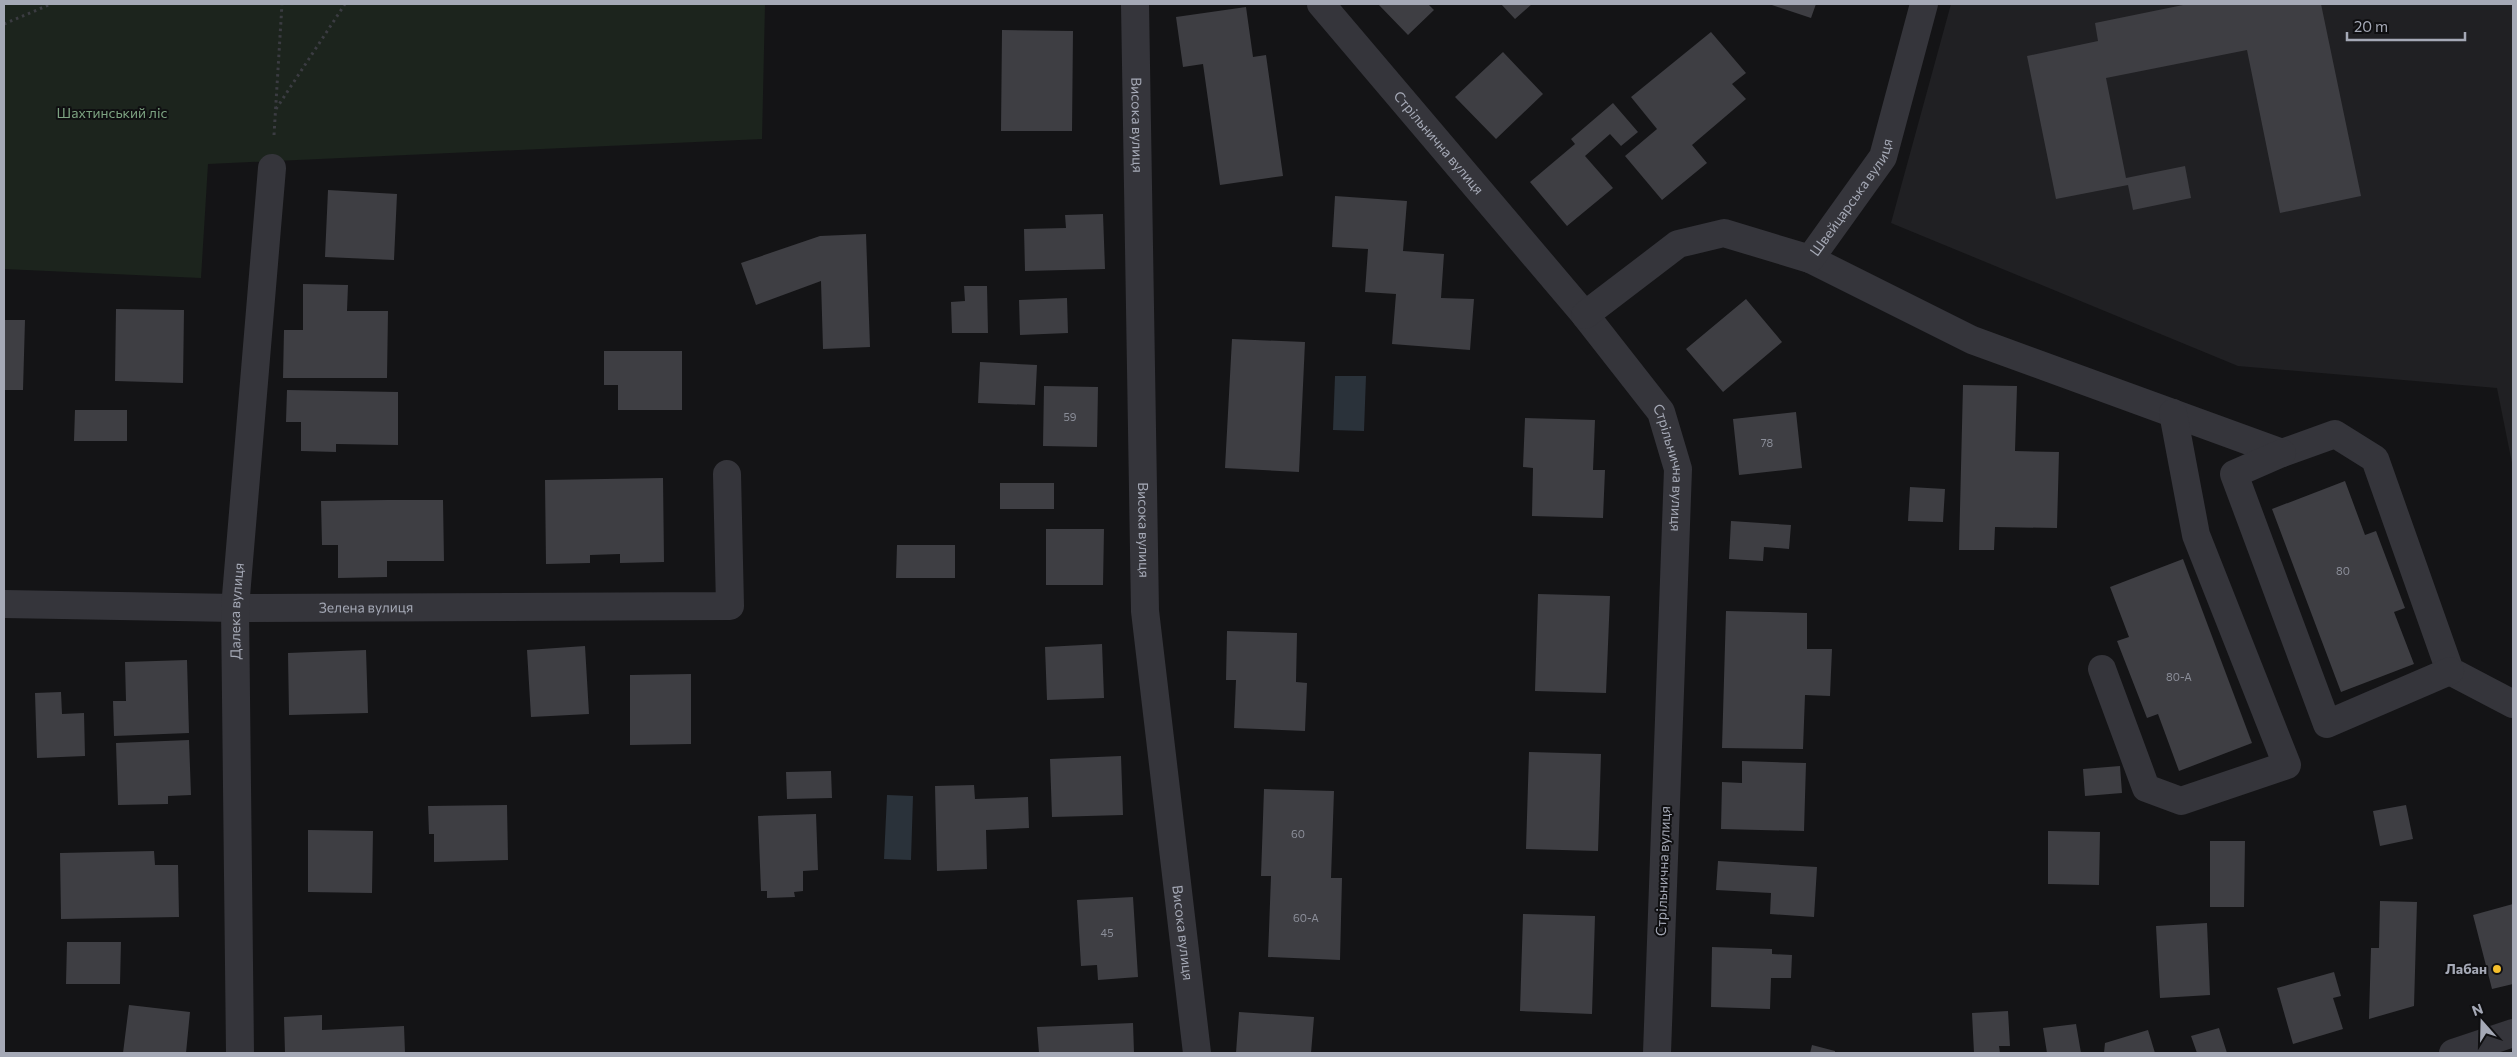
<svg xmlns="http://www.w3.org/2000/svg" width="2517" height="1057" font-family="Commissioner,sans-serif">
  <rect width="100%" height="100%" fill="#141416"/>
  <!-- built -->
  <path fill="#202023" d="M1951 4H2513V468L2497 388 2238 366 1891 223Z"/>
  <!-- green -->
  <path fill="#1c241d" d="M4 4H765L762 139 208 164 201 278 4 269Z"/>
  <!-- water -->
  <path fill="#2a323a" d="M1335 376H1366L1364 431 1333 430Z
    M887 795 913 796 911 860 884 859Z"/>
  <!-- building -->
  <path fill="#3e3e43" d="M1378 4H1428L1434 10 1408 35Z
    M1501 4H1532L1515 19Z
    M1769 4H1816L1811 18Z
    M2188 4H2321L2361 196 2280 213 2247 50 2106 78 2126 178 2185 166 2191 198 2133 210 2128 185 2056 199 2027 56 2098 41 2095 23Z
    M1246 7 1253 57 1266 55 1283 176 1220 185 1203 64 1183 67 1176 17Z
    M1002 30 1073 31 1072 131H1001Z
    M1711 32 1746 73 1732 84 1746 99 1692 145 1707 163 1662 200 1625 156 1657 129 1631 97Z
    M1503 52 1543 94 1496 139 1455 97Z
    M1613 103 1638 132 1621 146 1610 134 1585 156 1613 188 1567 226 1530 182 1575 144 1571 139Z
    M328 190 397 194 394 260 325 257Z
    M1335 196 1407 201 1403 251 1444 254 1441 298 1474 299 1470 350 1392 344 1396 294 1365 292 1368 249 1332 247Z
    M1103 214 1105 269 1025 271 1024 229 1066 228 1065 215Z
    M866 234 870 347 823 349 821 281 756 305 741 263 820 236Z
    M303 284 348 285 347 311H388L387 378H283L284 330H303Z
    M964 286H987L988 333H952L951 302 965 301Z
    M1067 298 1068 333 1020 335 1019 300Z
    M1746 299 1782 342 1723 392 1686 349Z
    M116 309 184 310 183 383 115 381Z
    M4 320H25L23 390H4Z
    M1232 339 1305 342 1299 472 1225 468Z
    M604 351H682V410H618V385H604Z
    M980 362 1037 365 1035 405 978 403Z
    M1963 385 2017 386 2015 451 2059 452 2057 528 1995 527 1994 550H1959Z
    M1044 386 1098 387 1097 447 1043 446Z
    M287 390 398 392V445L336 444V452L301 451V422H286Z
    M75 410H127V441H74Z
    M1796 412 1802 468 1739 475 1733 419Z
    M1525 418 1595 420 1593 470H1605L1603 518 1532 516 1533 468 1523 467Z
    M663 478 664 562 620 563V554L590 555V563L546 564 545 480Z
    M2345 481 2365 535 2376 531 2405 608 2394 612 2414 664 2341 692 2272 509Z
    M1000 483H1054V509H1000Z
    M1910 487 1945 489 1943 522 1908 521Z
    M387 500H443L444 561H387V577L338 578V545H322L321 501Z
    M1731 521 1791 525 1789 549 1764 547 1763 561 1729 559Z
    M1046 529H1104L1103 585H1046Z
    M897 545H955V578H896Z
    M2183 559 2252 743 2179 771 2158 714 2147 718 2117 641 2129 637 2110 587Z
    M1538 594 1610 596 1606 693 1535 691Z
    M1726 611 1807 613V649H1832L1830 696 1805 695 1803 749 1722 748Z
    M1227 631 1297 633 1296 682 1307 683 1305 731 1234 728 1236 680H1226Z
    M1102 644 1104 698 1047 700 1045 647Z
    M585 646 589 714 531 717 527 650Z
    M366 650 368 713 289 715 288 653Z
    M187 660 189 733 114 736 113 701H126L125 662Z
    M691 674V744L630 745V675Z
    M61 692 62 714 84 713 85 756 37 758 35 693Z
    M189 740 191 795 168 796V804L118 805 116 743Z
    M1529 752 1601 754 1598 851 1526 849Z
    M1121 756 1123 815 1052 817 1050 759Z
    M1742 761 1806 763 1804 831 1721 829 1722 782 1742 783Z
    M2120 766 2122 793 2085 796 2083 769Z
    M831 771 832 798 787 799 786 772Z
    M974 785 975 799 1028 797 1029 828 986 830 987 869 937 871 935 786Z
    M1264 789 1334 791 1331 878H1342L1340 960 1268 957 1271 876H1261Z
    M507 805 508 860 434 862V834H429L428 806Z
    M2406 805 2413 839 2380 846 2373 811Z
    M816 814 818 870 803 871V891L794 892 795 897 767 898V891H761L758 816Z
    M308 830 373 831 372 893 308 892Z
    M2048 831 2100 832 2099 885 2048 884Z
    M2210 841H2245L2244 907H2210Z
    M154 851 155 865H178L179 917 61 919 60 853Z
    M1718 861 1817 867 1814 917 1770 914 1771 893 1716 890Z
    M1133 897 1138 977 1098 980 1097 965 1081 966 1077 900Z
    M2380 901 2417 902 2414 1006 2369 1019 2371 948H2379Z
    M2513 904V984L2492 989 2473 915Z
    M1523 914 1595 916 1592 1014 1520 1011Z
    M2207 923 2210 995 2160 998 2156 926Z
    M67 942H121L120 984H66Z
    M1712 947 1772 949V954L1792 955 1791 978H1771L1770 1009 1711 1007Z
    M2334 972 2341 996 2333 998 2343 1029 2293 1044 2277 988Z
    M129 1005 190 1012 186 1053H123Z
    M2008 1011 2010 1046H1999L2000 1053H1974L1972 1013Z
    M1239 1012 1314 1017 1311 1053H1236Z
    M322 1015V1030L404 1026 405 1053H285L284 1017Z
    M1133 1023 1134 1053H1039L1037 1027Z
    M2076 1024 2081 1053H2047L2043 1028Z
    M2219 1028 2227 1053H2197L2191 1036Z
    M2148 1030 2155 1053H2104L2105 1043Z
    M1812 1045 1835 1051V1053H1810Z"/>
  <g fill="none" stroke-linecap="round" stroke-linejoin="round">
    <!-- path -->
    <path stroke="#3b3c42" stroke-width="3" stroke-dasharray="2.5 4" stroke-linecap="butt" d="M4 24 51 4
      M276 109 345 4
      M274 135 282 4"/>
    <!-- minor -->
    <g stroke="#35353b" stroke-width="28">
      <path id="s1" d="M1135 4 1145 611 1197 1053"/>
      <path id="s2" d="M1321 4 1585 315 1661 412 1678 469 1657 1053"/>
      <path d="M1810 259 1972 340 2282 453 2335 434 2375 459 2450 671 2513 704"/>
      <path id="s3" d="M1585 315 1678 244 1724 233 1810 259 1883 157 1924 4"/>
      <path d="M2282 453 2234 474 2327 724 2450 671"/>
      <path id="s4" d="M4 604 235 608 730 606 727 474"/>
      <path d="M2102 669 2146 788 2181 801 2287 765 2196 535 2173 413"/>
      <path id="s5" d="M240 1053 235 608 272 168"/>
      <path d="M2453 1053 2513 1033"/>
    </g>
  </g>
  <!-- markers -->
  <circle fill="#f5bf2c" stroke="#0f0f11" stroke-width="2" cx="2497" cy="969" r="5"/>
  <g text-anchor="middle" stroke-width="4" stroke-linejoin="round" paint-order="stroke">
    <!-- number labels -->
    <g font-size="11" fill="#8b8e99">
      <text x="1070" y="421">59</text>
      <text x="1767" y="447">78</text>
      <text x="2343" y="575">80</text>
      <text x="2179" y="681">80-А</text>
      <text x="1298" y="838">60</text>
      <text x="1306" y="922">60-А</text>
      <text x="1107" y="937">45</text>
    </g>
    <!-- park labels -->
    <g font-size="14" fill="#7ca281" stroke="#0f0f11">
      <text x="112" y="118">Шахтинський ліс</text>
    </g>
    <!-- street labels -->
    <g font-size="14" fill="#a5a9b6" stroke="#0f0f11">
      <text dy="5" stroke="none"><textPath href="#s1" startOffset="121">Висока вулиця</textPath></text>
      <text dy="5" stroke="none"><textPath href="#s2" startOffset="182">Стрільнична вулиця</textPath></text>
      <text dy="5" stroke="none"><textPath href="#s3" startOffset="329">Швейцарська вулиця</textPath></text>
      <text dy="5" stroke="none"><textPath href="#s2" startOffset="588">Стрільнична вулиця</textPath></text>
      <text dy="5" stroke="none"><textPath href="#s1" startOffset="526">Висока вулиця</textPath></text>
      <text dy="5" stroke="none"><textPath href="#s4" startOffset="362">Зелена вулиця</textPath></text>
      <text dy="5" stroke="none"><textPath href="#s5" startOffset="442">Далека вулиця</textPath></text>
      <text transform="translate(1663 871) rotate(-88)" y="5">Стрільнична вулиця</text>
      <text dy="5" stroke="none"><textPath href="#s1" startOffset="931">Висока вулиця</textPath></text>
    </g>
    <!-- poi labels -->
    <g font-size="14" font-weight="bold" fill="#a5a9b6" stroke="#0f0f11" text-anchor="end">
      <text x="2487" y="974">Лабан</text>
    </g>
  </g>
  <!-- border -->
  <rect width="2517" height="1057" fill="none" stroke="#a5a9b6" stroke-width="10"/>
  <!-- north arrow -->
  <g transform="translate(2482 1022) rotate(340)" stroke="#0f0f11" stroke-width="4" paint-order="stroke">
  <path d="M0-4L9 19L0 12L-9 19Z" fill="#a5a9b6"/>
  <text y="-8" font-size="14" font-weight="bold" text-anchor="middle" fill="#a5a9b6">N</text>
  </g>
  <!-- scale -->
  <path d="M2347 32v8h118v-8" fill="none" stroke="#a5a9b6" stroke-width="2.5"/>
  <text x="2354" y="32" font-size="15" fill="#a5a9b6" stroke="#0f0f11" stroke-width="4" paint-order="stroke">20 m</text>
</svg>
